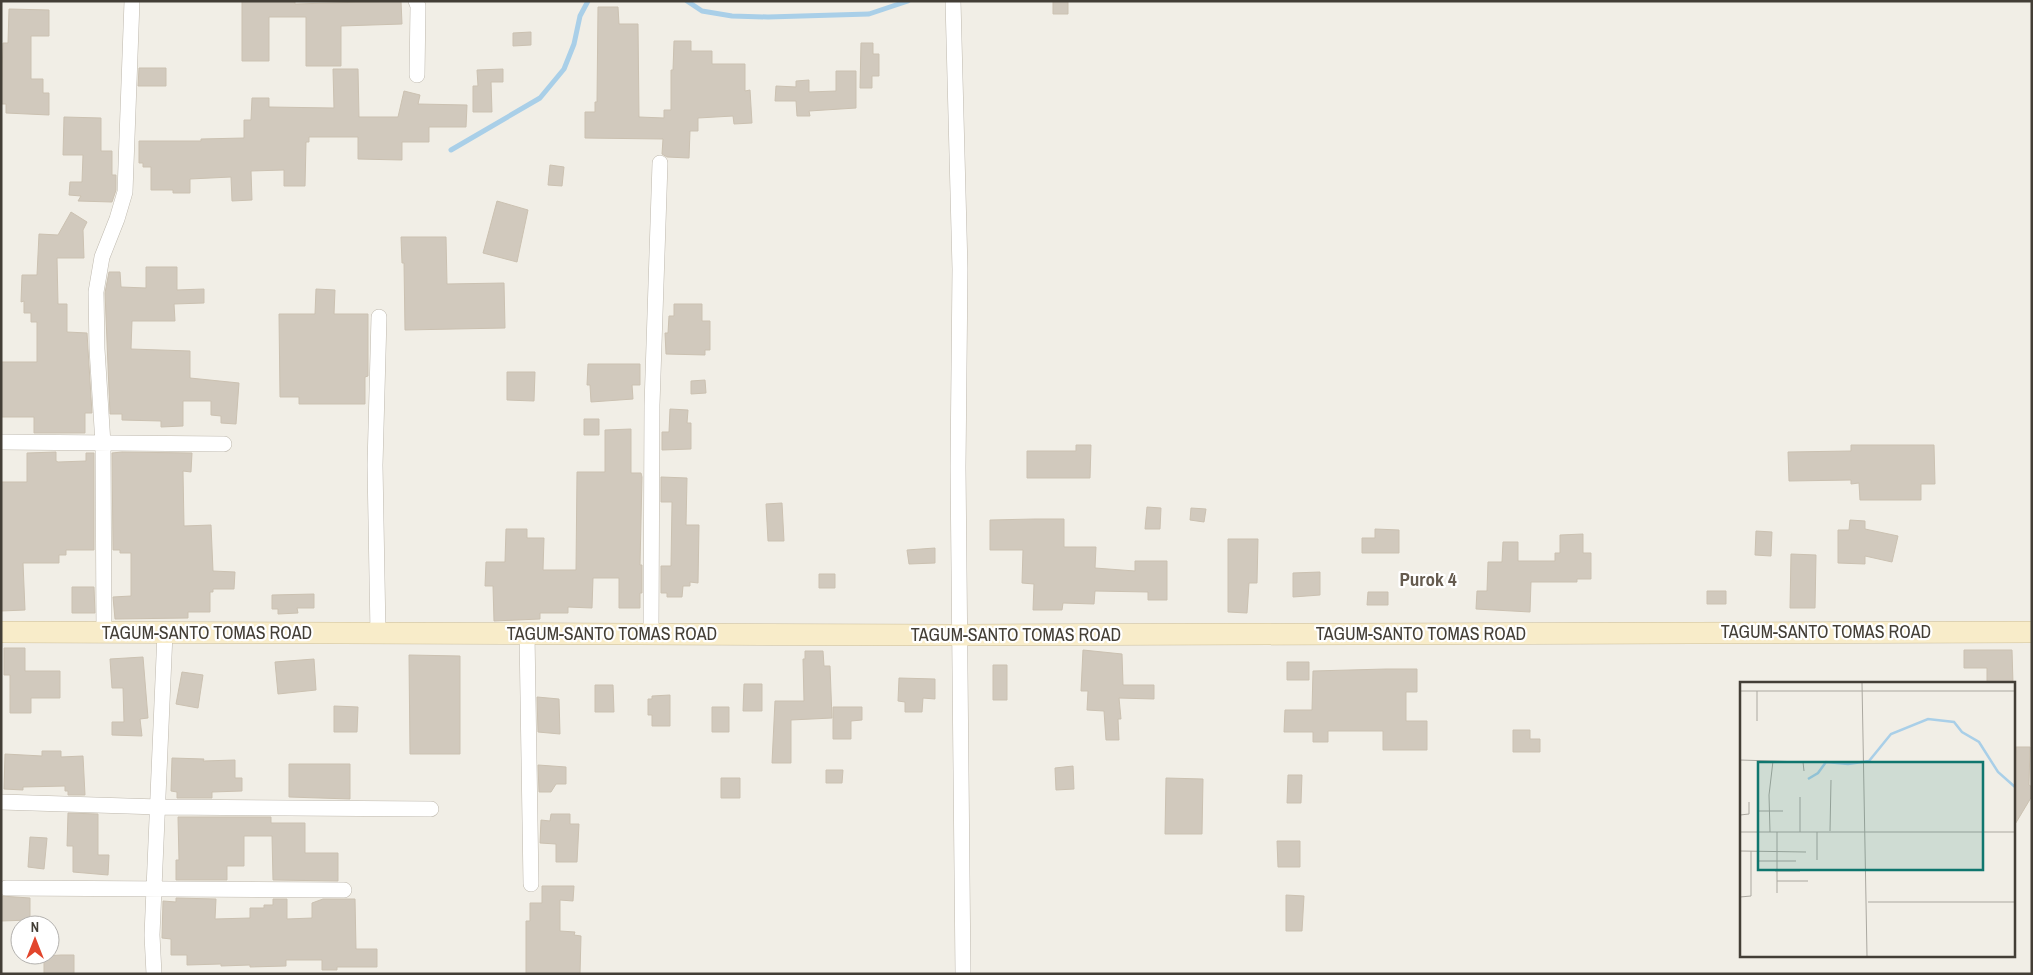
<svg xmlns="http://www.w3.org/2000/svg" width="2033" height="975" font-family="'Archivo Narrow',sans-serif">
  <rect width="100%" height="100%" fill="#f1eee6"/>
  <g fill="none" stroke-linecap="round" stroke-linejoin="round">
    <!-- stream -->
    <path stroke="#a9cfe8" stroke-width="5" d="M687 1 702 11 732 16 768 17 869 14 908 1
      M451 150 540 98 564 69 574 44 580 16 588 1"/>
  </g>
  <!-- building -->
  <path fill="#d1c9bd" stroke="#cbc1b1" d="M242 1H295V4L401 1 402 24 341 26V66H306V17H269V61H242Z
    M1053 1H1068V14H1053Z
    M598 7H618L619 24H638L639 117 664 118V110H671V70H673L674 41H691V51H712V64H745V91L750 90 752 123 734 124 733 116 698 118V131H690L689 158 667 157 662 154 663 139 585 138V112H595V102H597Z
    M9 9 49 10V36H31V79H43V93H49V115L6 113V104H1L3 43H8Z
    M531 32V45L513 46V33Z
    M861 43H873V54H879V76H872V88H860Z
    M139 68H166V86H138Z
    M333 69H358L359 117H398L404 91 420 95 418 104 467 105 466 127H429V142H402V160L358 159V137H309V142H306L305 186H284V170L251 171 252 200 232 201 231 177 190 179V193H173V190H151V167H143V163H139V141H201V139L244 138V120H251L252 98H269V107L334 108Z
    M503 69V82H491L492 112H473V86H478L477 70Z
    M836 71H856V108L809 111 810 116H797L796 101H775L776 86 796 87V81L809 80V92L836 91Z
    M64 117 101 118V151H112V175H116V190L112 202 78 201 81 196 69 195 70 182H82L83 155H63Z
    M550 165 564 167 562 186 548 185Z
    M497 201 528 210 517 262 483 253Z
    M71 212 87 222 83 230 84 258H57L58 304H67V332L87 333 92 413H85V433H34V417H1V362H37V322H31V313H24V301L21 302 22 275H37L39 234 58 235Z
    M401 237H446L447 284 504 283 505 328 405 330 404 263H402Z
    M146 267H177V290L204 289V303L174 304 175 321H132L131 349 190 351V378L239 383 236 424 221 423V416L211 415V401H183V426L161 427V421L122 420V414H110L105 293 109 272H120L121 287 146 288Z
    M316 289 335 290 334 314H368V376L365 377V404H299V397H280L279 314H315Z
    M674 304H702V321H710V350H705V355L666 354 665 333H668L669 316H674Z
    M588 364H640V385H632L633 399 591 402 590 385H587Z
    M507 372H535L534 401 507 400Z
    M705 380 706 393 691 394V381Z
    M670 409 688 410 687 423H691V449L662 450V432H669Z
    M584 419H599V435H584Z
    M631 429V473H641L642 477 640 565H642V593H640V608H619V578H593L592 608 568 607V613H540V619L494 621 493 586H485L486 562H505L506 529H527V538H544L543 570H576L577 472H605V430Z
    M1076 445H1091L1090 478H1027V451H1076Z
    M1851 445H1934L1935 484H1921V500H1860L1859 483 1851 484V480L1789 481 1788 452 1851 451Z
    M56 452V461L58 462 86 461V453H94V550H66V555H59V563H23L25 610 1 611V482H27V453Z
    M122 452 192 453 191 472 183 471 184 526 211 525 213 571 235 572 234 589H213V592H210V612H188V618L115 619 113 597 131 596V553H120V550H113L112 453Z
    M661 477 687 478 686 525H699L698 583 690 582V586H683L682 597H667V593H661V566H671L672 502H661Z
    M782 503 784 541H768L766 504Z
    M1147 507 1161 508 1160 529H1145Z
    M1191 508 1206 509 1204 522 1190 520Z
    M1035 519H1064V547H1096L1095 568 1135 571V561H1167V600H1148V592L1095 591 1094 604 1063 603 1062 610H1033L1034 584 1022 583 1023 550H990V520Z
    M1850 520 1865 521V529L1898 536 1892 562 1865 556V564L1838 563V530H1849Z
    M1375 529 1399 530V553H1362V538H1375Z
    M1756 531 1772 532 1771 556 1755 555Z
    M1583 534V553H1591V579H1577V582H1531L1530 612 1476 609 1477 591H1487L1488 562H1502L1503 542H1518V561H1555V553H1560V535Z
    M1228 539H1258L1257 583H1249L1247 613 1228 612Z
    M935 548V563L909 564 907 550Z
    M1791 554 1816 555 1815 608H1790Z
    M1320 572V595L1293 597V573Z
    M819 574H835V588H819Z
    M72 587H94L95 613H72Z
    M1707 591H1726V604H1707Z
    M1368 592H1388V605H1367Z
    M314 594V608H297L298 613 278 614V609H272V595Z
    M4 648H25V671H60V698H31V713H10V675H4Z
    M1083 650 1122 654 1123 685H1154V699L1119 698 1121 719H1118L1119 740H1106L1104 711 1087 710 1088 691H1081Z
    M1964 650H2012L2013 684H1987V668H1964Z
    M805 651H823L824 666H830L832 718 791 720V763H772L775 701H804L803 659H805Z
    M409 655 460 656V754H410Z
    M143 657 148 718 140 719 142 736 112 735V722H124L123 688H112L110 659Z
    M314 659 316 690 278 694 275 662Z
    M1287 662H1309V680H1287Z
    M993 665H1007V700H993Z
    M1386 669H1417V692H1406V721H1427V750H1383V731H1328V742H1313V732H1284L1285 710H1312L1313 671Z
    M182 672 203 675 198 708 176 704Z
    M899 678 935 679V699L923 698 922 712H905V702L898 701Z
    M744 684H762V711H743Z
    M595 685H613L614 712H595Z
    M670 695V726H652V715H648V699H652V696Z
    M537 697 559 699 560 734 538 732Z
    M334 706 358 707 357 732H334Z
    M712 707H729V732H712Z
    M833 707H862V720L851 721V739H833Z
    M1513 730H1530V739H1540V752H1513Z
    M2016 747H2030L2029 785 2032 787V796L2014 826Z
    M42 751H61V757L83 756 85 795H68V791H65V786L23 787V790L4 789 5 754 42 756Z
    M172 758 204 759 203 761 235 760V778H242V791L212 792V798H177V792L171 791Z
    M289 764H350V799L289 797Z
    M538 765 566 767V784H556L551 792H539Z
    M1073 766 1074 789 1056 790 1055 768Z
    M826 770H843L842 783H826Z
    M1288 775H1302L1301 803H1287Z
    M721 778H740V798H721Z
    M1166 778 1203 779 1202 834H1165Z
    M68 813 98 814V855H109L108 875 73 872V846H67Z
    M551 814H570V824H579L577 862H556V844L540 843 541 820 550 821Z
    M178 817H271V823H305V853H338V881L273 880 272 836H244V866H227V880H176V860H179Z
    M30 837 47 838 44 869 28 867Z
    M1277 841H1300V867H1278Z
    M542 886H574L573 901 560 900V931L575 932 574 935 581 936 580 974H526V921H530V903H542Z
    M1286 895 1304 896 1302 931H1286Z
    M1 896 30 898V920L1 921Z
    M176 898 216 899 215 919 250 918V908H264V905H273V899H287V919L312 918V903L323 899H355L356 949H377V967H337V970H322V960H286V966L250 967V965L221 966V964L187 965V955H171V939L162 938 163 901 176 902Z
    M61 955H74V974H44V956Z"/>
  <g fill="none" stroke-linecap="round" stroke-linejoin="round">
    <!-- minor casing -->
    <g stroke="#beb8ad" stroke-width="16">
      <path id="minor" d="M416 1 418 6 417 75
        M953 1 960 269 958 467 963 974
        M1 442 224 444
        M104 633 103 444 97 349 96 292 102 257 117 219 125 192 132 1
        M378 633 375 465 379 317
        M527 634 531 884
        M651 634 652 405 660 163
        M1 802 159 807 431 809
        M6 888 344 890
        M154 974 152 935 165 633"/>
    </g>
    <!-- secondary casing -->
    <g stroke="#ccbe9a" stroke-width="22">
      <path id="secondary" d="M1 632 959 635 2032 632"/>
    </g>
    <!-- minor -->
    <use href="#minor" stroke="#fff" stroke-width="15"/>
    <!-- secondary -->
    <use href="#secondary" stroke="#f8ecc9" stroke-width="21"/>
  </g>
  <g text-anchor="middle" stroke-width="4.5" stroke-linejoin="round" paint-order="stroke">
    <!-- street labels -->
    <g font-size="18" fill="#433e36" stroke="#fff">
      <text x="1826" y="638">TAGUM-SANTO TOMAS ROAD</text>
      <text x="207" y="639">TAGUM-SANTO TOMAS ROAD</text>
      <text x="612" y="640">TAGUM-SANTO TOMAS ROAD</text>
      <text x="1421" y="640">TAGUM-SANTO TOMAS ROAD</text>
      <text x="1016" y="641">TAGUM-SANTO TOMAS ROAD</text>
    </g>
    <!-- neighbourhood labels -->
    <g font-size="19" font-weight="bold" fill="#655b4f" stroke="#fff">
      <text x="1428" y="586">Purok 4</text>
    </g>
  </g>
  <!-- overview -->
  <g transform="translate(1740 682)">
    <rect width="275" height="275" fill="#f1eee6"/>
    <path fill="none" stroke="#a9cfe8" stroke-width="2.5" d="M68 97 78 91 86 80 108 82 129 79 151 52 188 37 214 40 222 50 239 60 258 90 275 105"/>
    <path fill="none" stroke="#aba8a0" stroke-width="1" d="M122 1 127 274M0 9H275M17 9V39M0 78 63 80 64 89M18 129H43M0 133 9 132V120M90 149 91 98M0 150H275M30 150 29 113 33 79M37 150V211M60 150V115M77 150V178M0 169 66 170M19 179H56M35 189H60M37 199H68M0 215 11 214V169M128 220H275"/>
    <path fill="#0f766e" fill-opacity="0.15" stroke="#0f766e" stroke-width="2.5" d="M18 80H243V188H18Z"/>
    <rect width="275" height="275" fill="none" stroke="#433e36" stroke-width="2.5"/>
  </g>
  <!-- border -->
  <rect width="2033" height="975" fill="none" stroke="#433e36" stroke-width="5"/>
  <!-- north arrow -->
  <g transform="translate(35 940)"><circle r="24" fill="#ffffff" stroke="#b4b2af"/>
  <path d="M0-4L9 19L0 12L-9 19Z" fill="#e2452c"/>
  <text y="-8" font-size="14" font-weight="bold" text-anchor="middle" fill="#433e36">N</text>
  </g>
</svg>
